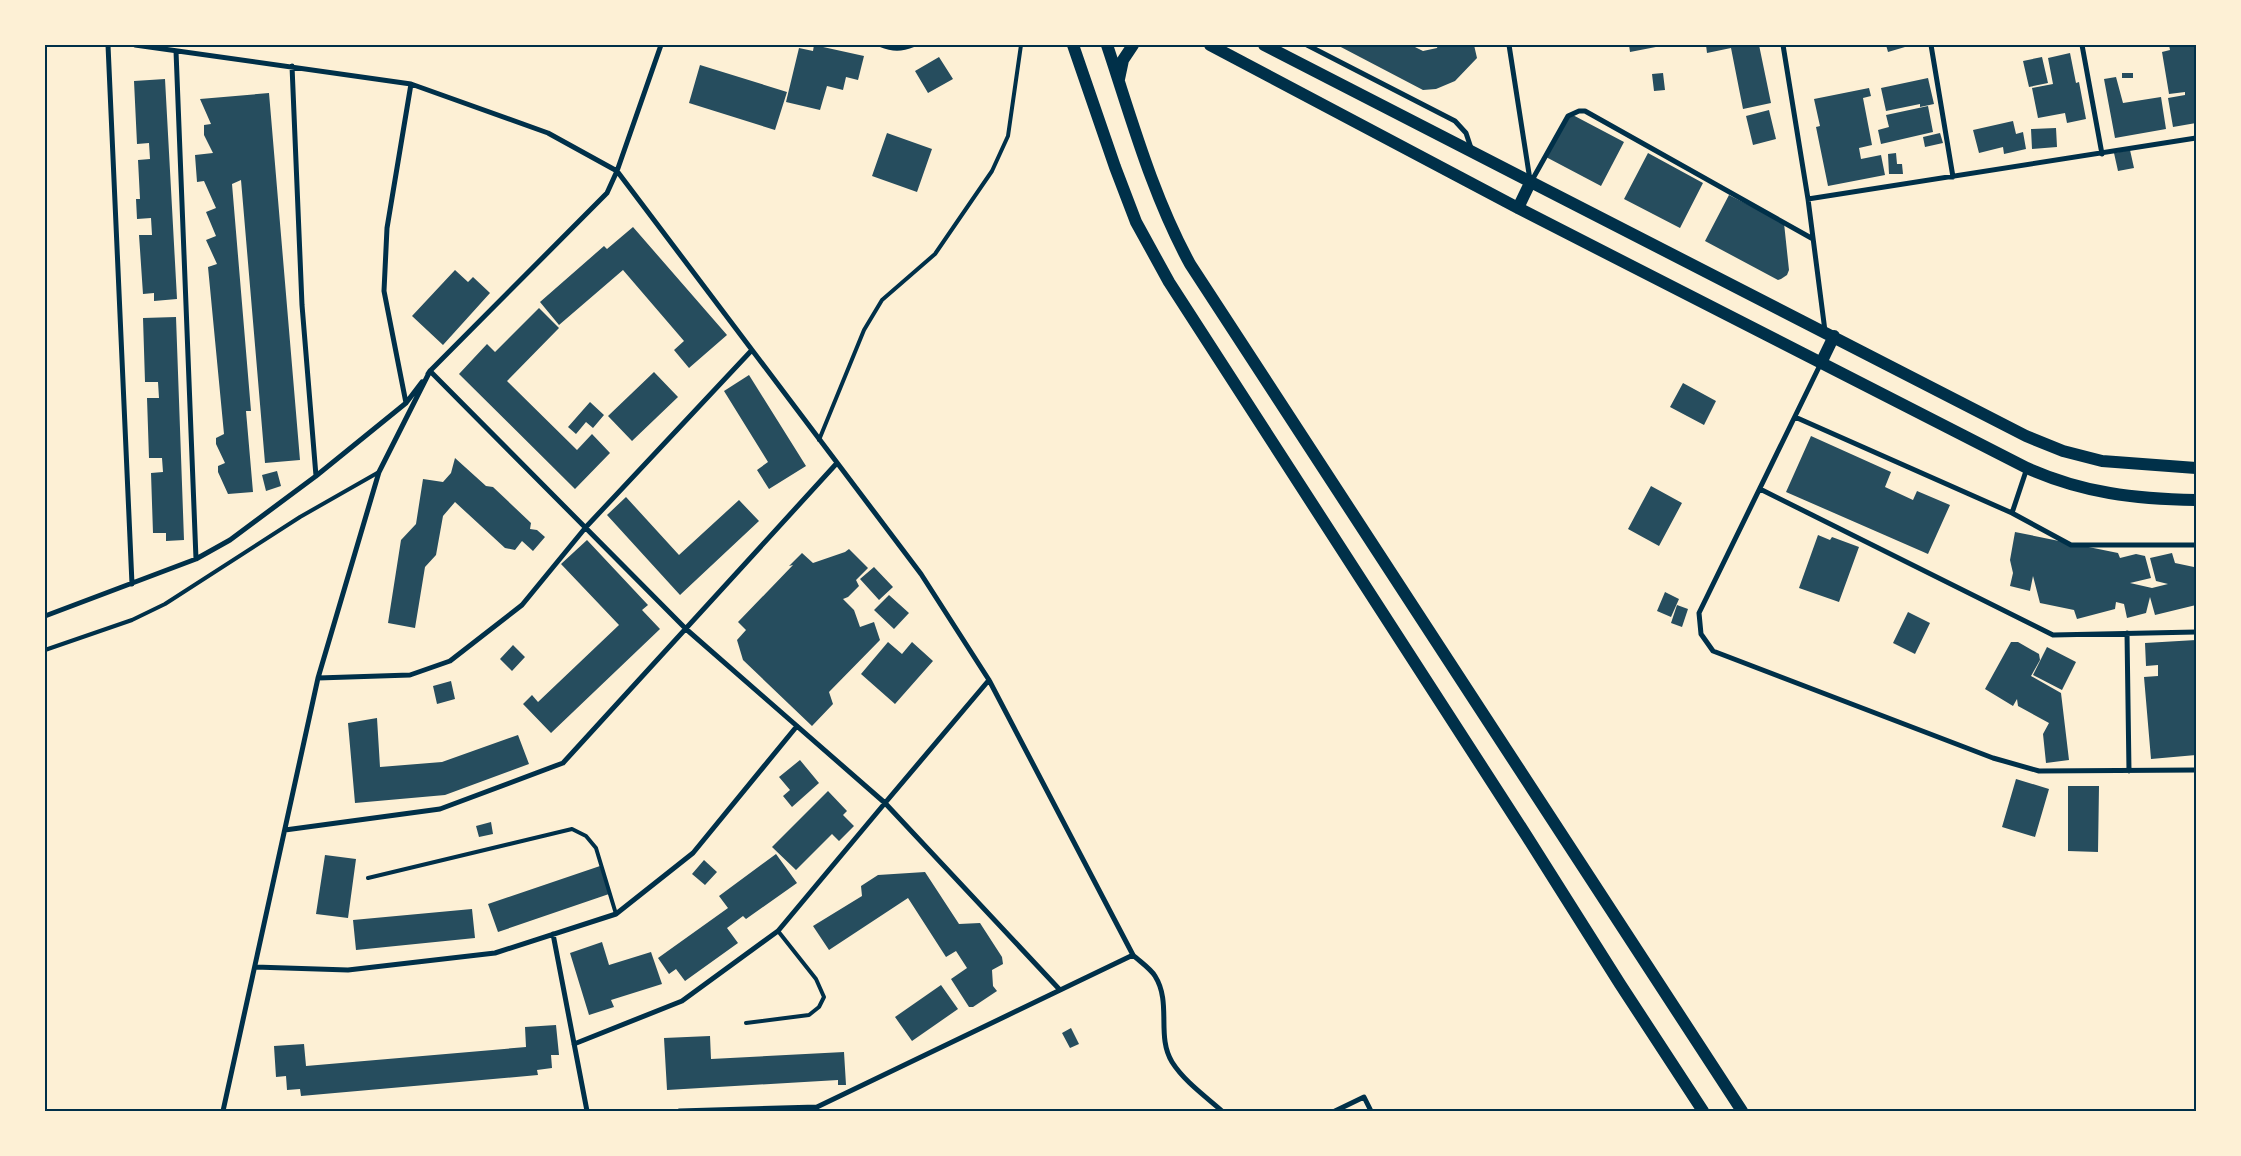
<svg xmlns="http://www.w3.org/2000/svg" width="2241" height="1156" font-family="'Exo 2',sans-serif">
  <rect width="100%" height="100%" fill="#fdf0d5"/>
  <!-- building -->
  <path fill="#264d5e" d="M814 45 864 56 858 80 846 77 843 90 827 86 820 110 786 102 799 48 813 51Z
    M1337 45H1411L1423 51 1437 48 1438 45H1474L1477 58 1455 81 1436 89 1423 90Z
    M1629 45H1661V46L1630 52Z
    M1706 45H1759L1771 103 1743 109 1731 48 1707 53Z
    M1886 45H1905V47L1888 52Z
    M2169 45H2196V123L2173 127 2168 98 2185 95V92L2169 94 2162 52 2170 50Z
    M2070 53 2076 83 2079 82 2086 119 2067 123 2065 113 2038 118 2032 88 2053 84 2048 58Z
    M939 57 953 79 928 93 915 71Z
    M2042 57 2048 83 2029 87 2023 61Z
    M700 65 787 92 775 130 689 103Z
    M1663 73 1665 90 1654 91 1652 74Z
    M2122 73H2133V78H2122Z
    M2116 77 2123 103 2161 97 2166 129 2115 138 2104 79Z
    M1928 78 1934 104 1920 107V104L1886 111 1881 88Z
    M165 79 177 299 154 301V293L143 294 139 235H152L151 218 137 219 136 199H140L138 160 150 159 149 143 137 144 134 81Z
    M1869 88 1871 96 1863 98 1872 145 1859 148 1861 159 1881 155 1885 175 1828 186 1816 127 1820 126 1814 99Z
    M269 93 300 460 265 463 241 180 232 184 251 411H246L253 492 228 494 218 472V466L225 463 216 444V438L224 434 208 267 217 264 206 240 216 236 206 212 216 208 204 181 197 182 195 155 213 153 204 135V125L211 124 200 99Z
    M1928 106 1933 132 1881 144 1878 130 1889 127 1886 115Z
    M1769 110 1776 139 1753 145 1746 116Z
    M1569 113 1624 142 1601 186 1546 157Z
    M2013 121 2016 134 2023 132 2026 149 2004 154 2003 147 1979 153 1973 130Z
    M2056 128 2057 147 2032 149 2031 129Z
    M887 133 932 149 917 192 872 176Z
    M1940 133 1943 143 1925 147 1923 137Z
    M2130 150 2134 168 2118 171 2114 153Z
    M1648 153 1703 183 1680 228 1624 199Z
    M1896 153 1897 164H1902L1903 174H1889L1888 154Z
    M1729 195 1784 223 1789 270 1787 275 1781 279 1778 280 1705 241Z
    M633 227 727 335 689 368 674 350 684 341 623 270 559 325 540 302 604 246 607 249Z
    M455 270 468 282 473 277 490 293 443 345 412 316Z
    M539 308 559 328 507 381 577 450 592 434 610 453 575 489 459 374 487 344 495 352Z
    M176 317 184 540 166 541V533H153L151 473 163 472 162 458H149L147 398H159L158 382H145L143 318Z
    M654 372 678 397 632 441 608 416Z
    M749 375 806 466 769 489 757 470 768 462 724 391Z
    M1683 383 1716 401 1704 425 1670 407Z
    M590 402 604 415 593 428 586 422 576 434 568 427Z
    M1811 436 1891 472 1885 487 1913 500 1917 491 1950 505 1928 554 1786 492Z
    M455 458 486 486 493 487 531 523 530 529 537 530 545 537 533 551 522 541 515 550 505 548 455 502 443 516 436 555 425 567 415 628 388 623 401 540 416 524 423 479 443 482 451 473Z
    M277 471 281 486 266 491 262 475Z
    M1651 486 1682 503 1659 546 1628 529Z
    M626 497 679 555 739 500 759 521 680 595 607 515Z
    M2015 532 2118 553 2120 558 2136 554 2145 556 2151 578 2130 583 2152 588 2168 584 2156 581 2150 558 2172 553 2175 563 2194 567 2196 605 2155 615 2150 597 2146 613 2127 618 2124 604 2116 602 2115 609 2077 619 2074 610 2040 603 2033 576 2030 591 2010 586 2013 573 2010 560Z
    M1818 535 1830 540 1832 537 1859 547 1839 602 1799 588Z
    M587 540 648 605 642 610 660 629 551 733 523 704 532 695 538 702 619 625 561 564Z
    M849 549 868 568 856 580 859 586 848 597 843 599 854 610 860 627 874 622 880 640 829 692 833 704 812 726 743 660 737 640 746 630 738 622 793 565 789 566 802 553 813 563 845 552Z
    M874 567 893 587 879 600 860 579Z
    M1665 592 1679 599 1671 617 1657 611Z
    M889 595 909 613 894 629 874 610Z
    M1677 605 1688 609 1682 627 1671 623Z
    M1908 612 1930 623 1915 654 1893 643Z
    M2196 640V755L2151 759 2144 677 2158 676V665L2146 666 2145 643Z
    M888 642 902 654 912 642 933 661 895 704 861 674Z
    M2011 642H2018L2039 654 2040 660 2031 676 2061 693 2069 760 2046 763 2043 734 2049 723 2018 706 2017 699 2013 706 1985 689Z
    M513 645 525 657 512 671 500 659Z
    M2047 647 2076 662 2062 690 2033 675Z
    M451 681 455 699 437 704 433 686Z
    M377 718 380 767 442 762 518 735 529 764 445 795 355 803 348 723Z
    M800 760 819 783 792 807 783 796 790 790 779 777Z
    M2016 779 2049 789 2035 837 2002 827Z
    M2068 786H2099L2098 852 2068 851Z
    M828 791 847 811 843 815 854 826 839 841 832 834 796 870 772 847Z
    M491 822 493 834 479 837 476 826Z
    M776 854 797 883 746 919 743 916 727 928 738 943 685 981 676 969 669 974 658 958 728 908 719 896Z
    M325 855 356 859 348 918 316 914Z
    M704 860 717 872 705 885 692 874Z
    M600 866 609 894 498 932 488 904Z
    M925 872 959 924 980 923 1002 957 1003 964 992 970 993 986 997 991 973 1007H969L951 979 967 968 956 951 946 957 908 898 829 950 813 926 862 896 861 886 878 875Z
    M472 909 475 938 356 950 353 920Z
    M602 942 609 965 651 952 662 984 611 1000 614 1007 589 1015 570 953Z
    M941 985 958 1009 912 1041 895 1017Z
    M556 1025 559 1055H551L552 1068 537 1070 538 1075 301 1096 300 1089 287 1090 286 1076 276 1077 274 1046 304 1044 306 1066 526 1047 525 1027Z
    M1071 1028 1079 1044 1070 1048 1062 1033Z
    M710 1036 711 1059 844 1052 846 1085H838V1080L667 1090 664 1038Z"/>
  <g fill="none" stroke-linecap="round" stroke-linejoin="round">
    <!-- service -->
    <path stroke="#003049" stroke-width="4" d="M880 45C893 50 901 50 914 45
      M819 440 864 330 882 300 935 254 992 171 1008 136 1021 45
      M45 650 132 620 165 604 300 517 379 472
      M368 878 572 829 586 836 596 848 616 914
      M746 1023 809 1015 819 1007 824 997 816 979 778 931"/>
    <!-- minor -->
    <path stroke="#003049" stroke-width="5" d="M108 45 132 584
      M135 45 411 84 548 133 617 171 661 45
      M1307 45 1455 121 1466 133 1471 148
      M1509 45 1530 180
      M1783 45 1808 199 1825 331
      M1931 45 1953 177
      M2082 45 2102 154
      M176 51 196 559
      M292 66 302 305 316 476
      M1531 182 1568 116 1579 111H1585L1813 239
      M1808 199 2196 138
      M1821 363 1699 613 1701 634 1713 651 1993 758 2039 771 2196 770
      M428 374 430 371 686 629 885 803 989 680
      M406 403 384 291 387 228 411 84
      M1795 417 2012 513 2071 545H2196
      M1760 489 2053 635 2196 632
      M2012 513 2027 468
      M45 616 196 559 230 540 316 476 406 403 422 382
      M2127 633 2129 771
      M318 678 410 675 450 661 522 605 586 527 751 351
      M285 830 440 809 563 763 837 463
      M553 934 587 1111
      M255 967 348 970 495 953 616 914 693 853 797 726
      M574 1044 682 1001 778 931 885 803 1060 990
      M223 1111 318 678 379 472 430 371 607 193 617 171 921 574 989 680 1133 955C1139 961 1150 968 1155 976 1172 1003 1156 1036 1172 1062 1184 1081 1205 1096 1222 1111
      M679 1111 817 1107 1133 955
      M1335 1111 1364 1097 1371 1111"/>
    <!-- primary -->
    <path stroke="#003049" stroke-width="12" d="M1073 45 1115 167 1136 222 1169 282 1526 835 1620 984 1703 1111
      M1107 45C1132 120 1152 194 1190 264L1742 1111
      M1210 45 1518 208 2027 468C2083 493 2135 499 2196 500
      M1264 45 2026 436 2063 451 2102 461 2196 468
      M1119 79 1123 60 1133 45
      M1518 208 1530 183
      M1821 363 1834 336"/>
  </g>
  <!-- border -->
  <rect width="2241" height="1156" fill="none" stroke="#fdf0d5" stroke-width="92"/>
  <rect x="46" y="46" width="2149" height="1064" fill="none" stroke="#003049" stroke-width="2"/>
</svg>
